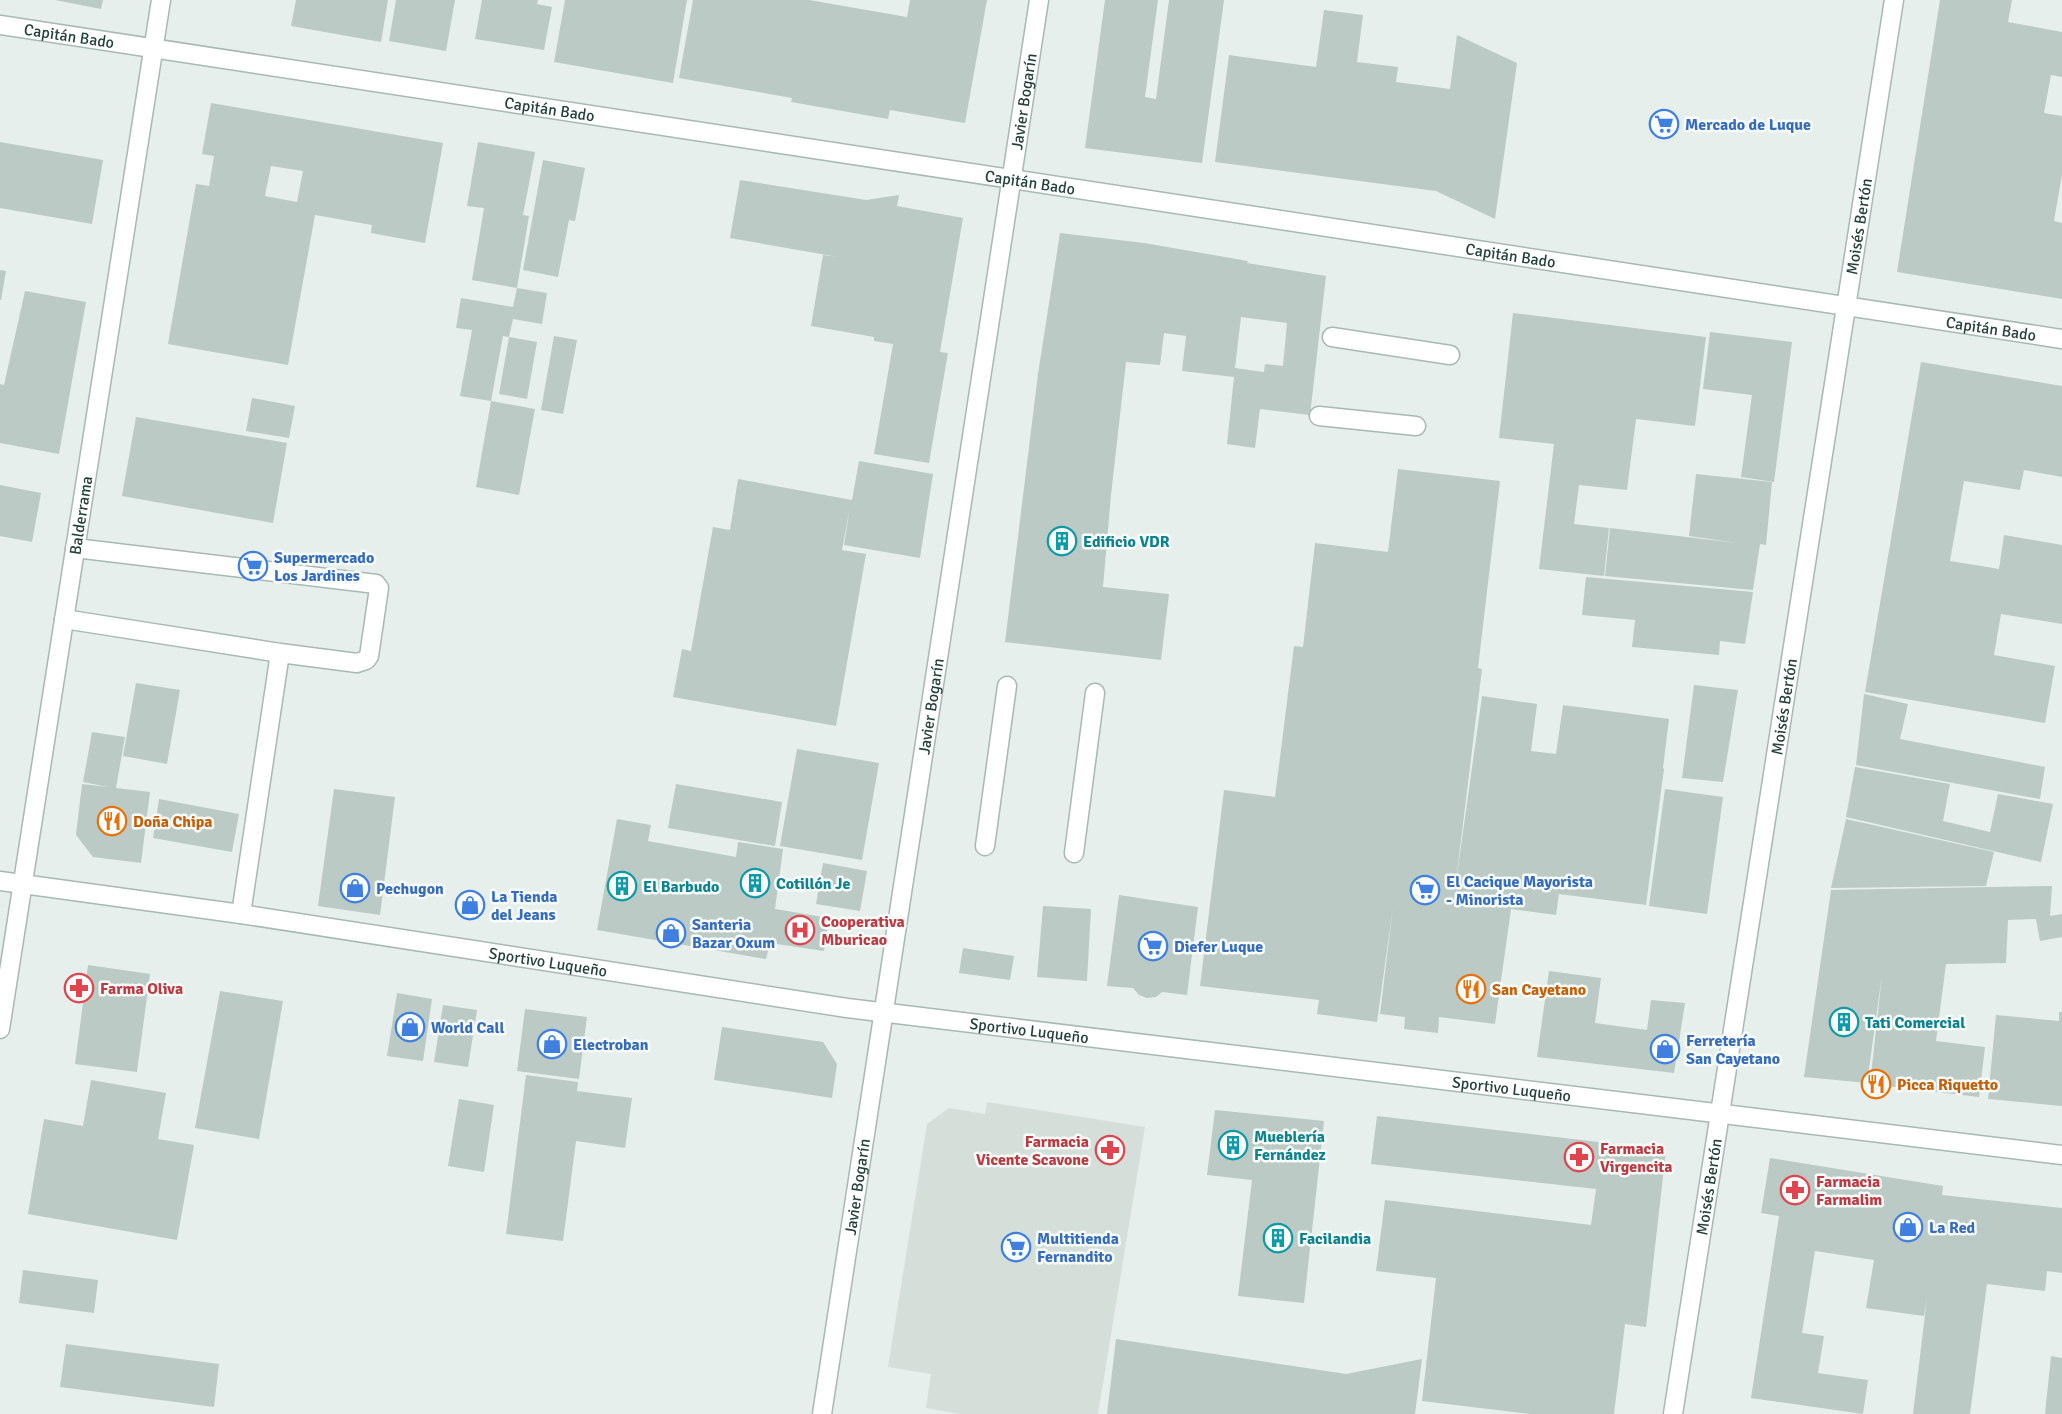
<svg xmlns="http://www.w3.org/2000/svg" width="2062" height="1414" font-family="Signika,sans-serif">
  <rect width="100%" height="100%" fill="#e6efeb"/>
  <!-- built -->
  <path fill="#d4dfda" d="M987 1102 1145 1127 1098 1414H960L926 1408 931 1374 888 1367 927 1124 949 1108 985 1114Z"/>
  <!-- building -->
  <path fill="#bbcac4" fill-rule="evenodd" d="M55 0H103L101 9Z
    M296 0H388L381 42 291 26Z
    M396 0H455L446 51 389 41Z
    M482 0H538L537 4 552 7 544 50 475 39Z
    M565 0H687L673 83 554 62Z
    M693 0H809L907 17 910 0H987L965 123 890 110 888 119 791 102 792 98 679 78Z
    M1105 0H1158L1145 97 1156 99 1169 0H1224L1202 163 1085 148Z
    M1940 0H2012L2008 22 2062 32V77L2051 75 2044 113 2062 116V175L2054 221 2062 223V299L1897 272Z
    M1324 10 1363 15 1357 62 1398 67 1396 82 1450 89 1457 35 1517 63 1495 219 1436 191 1215 162 1229 55 1316 67Z
    M211 103 443 143 425 243 371 233 372 225 315 215 288 365 168 344 196 184 209 186 214 156 202 154ZM271 166 303 171 297 202 265 196Z
    M0 142 103 160 92 224 0 208Z
    M478 142 535 152 523 215 529 216 517 288 472 280 484 208 467 206Z
    M543 160 585 168 575 221 569 220 558 277 523 270Z
    M740 180 866 200 899 195 897 206 963 218 940 352 948 353 929 463 874 454 893 344 874 341V337L811 326 823 255 838 257 730 238Z
    M1060 233 1144 243 1248 261 1247 263 1326 276 1310 415 1260 409 1255 448 1227 444 1234 377 1182 371 1186 336 1164 333 1160 365 1126 362 1111 495 1103 587 1169 594 1161 660 1005 642 1038 374ZM1241 317 1287 323 1283 366 1265 364 1264 372 1235 368Z
    M0 270 6 271 1 300H0Z
    M517 288 547 293 542 324 513 319 509 337 503 336 491 401 460 396 472 330 456 328 461 298 513 307Z
    M25 291 86 302 59 454 0 443V384L4 385Z
    M1513 313 1706 337 1695 426 1636 419 1627 490 1579 485 1574 524 1609 528 1604 576 1539 569 1554 444 1499 438Z
    M1710 332 1792 342 1774 482 1741 477 1752 395 1703 389Z
    M554 336 577 340 563 414 541 410Z
    M509 337 537 342 527 399 499 394Z
    M1921 362 2062 386V477L2024 470 2020 490 1964 481 1950 561 1999 569 2004 535 2062 545V624L2001 614 1994 655 2055 666 2045 723 1865 692Z
    M252 398 295 406 289 438 246 431Z
    M491 401 535 409 519 495 476 487Z
    M136 417 287 443 273 523 122 496Z
    M859 461 933 474 920 558 844 545 850 507 842 550 866 554 836 726 673 697 682 649 691 651 713 527 730 530 738 479 852 500Z
    M1398 469 1500 481 1478 668 1482 669 1455 889 1482 696 1537 704 1531 751 1556 754 1563 705 1669 719 1663 768 1664 769 1646 905 1559 894 1556 915 1511 909 1495 1024 1439 1017 1438 1033 1404 1029 1405 1017 1380 1014 1393 907 1377 1022 1317 1014 1319 1000 1200 986 1224 790 1275 797 1294 646 1303 647 1315 543 1388 552Z
    M1696 474 1772 482 1766 545 1760 544 1753 590 1605 576 1610 528 1738 543 1689 536Z
    M0 485 41 493 32 542 0 536Z
    M1586 577 1753 592 1745 644 1720 641 1719 655 1632 647 1635 620 1582 615Z
    M136 683 180 690 167 764 123 756Z
    M1694 685 1738 690 1723 782 1682 778Z
    M1864 694 1908 704 1900 739 2045 767 2040 799 1856 765Z
    M92 732 125 737 116 788 150 792 141 863 93 857 76 835 82 784 108 787 83 782Z
    M797 749 879 763 862 860 780 846Z
    M1855 767 1950 784 1943 821 1990 832 1998 794 2053 804 2041 862 1846 817Z
    M676 784 782 802 775 846 668 828Z
    M334 789 395 797 380 915 318 906Z
    M1665 789 1723 797 1707 914 1649 906Z
    M159 799 239 814 232 852 153 838Z
    M617 819 651 825 648 841 736 857 738 842 783 849 775 909 829 918 824 951 770 943 766 959 597 930Z
    M1846 819 1994 852 1986 886 1831 888Z
    M823 863 867 871 860 911 816 904Z
    M2052 886 2050 916 2062 914V937L2040 941 2036 919 2008 920 2006 963 1946 964 1936 1041 1985 1047 1979 1097 1870 1084 1882 975 1867 1083 1804 1077 1831 890Z
    M1119 895 1198 907 1187 995 1162 992 1156 997 1147 998 1139 995 1133 988 1107 986Z
    M1043 906 1091 909 1087 981 1037 977Z
    M963 948 1014 956 1010 980 959 973Z
    M88 965 150 974 137 1072 75 1064Z
    M1549 971 1601 978 1595 1023 1647 1030 1651 1000 1685 1003 1674 1073 1537 1057Z
    M220 991 283 1001 259 1139 195 1128Z
    M397 993 432 999 423 1061 387 1056Z
    M443 1005 477 1010 468 1067 434 1062Z
    M525 1009 587 1017 579 1079 517 1071Z
    M2059 1012H2062V1106L1988 1099 1996 1015 2059 1021Z
    M722 1027 823 1042 837 1064 832 1098 714 1080Z
    M526 1075 578 1082 577 1091 632 1098 625 1148 576 1141 563 1241 506 1234Z
    M91 1080 166 1093 158 1139 194 1145 177 1240 28 1214 44 1119 83 1126Z
    M459 1099 494 1105 484 1172 448 1166Z
    M1215 1110 1324 1121 1304 1303 1238 1296 1252 1180 1207 1175Z
    M1377 1116 1666 1150 1646 1327 1625 1324 1614 1414H1530L1422 1401 1436 1278 1376 1271 1385 1200 1591 1225 1596 1189 1371 1164Z
    M1770 1158 1943 1186 1942 1195 2062 1208V1273L2047 1271 2045 1291 1987 1284 1970 1414H1913L1927 1298 1924 1316 1866 1308 1874 1260 1815 1251 1802 1333 1824 1336 1818 1373 1868 1380 1863 1414 1751 1398 1779 1216 1761 1213Z
    M23 1270 98 1280 94 1313 19 1303Z
    M1116 1339 1346 1374 1422 1359 1415 1414H1107Z
    M66 1344 219 1364 214 1407 60 1387Z
    M2051 1356 2062 1358V1414H2045Z"/>
  <g fill="none" stroke-linecap="round" stroke-linejoin="round">
    <!-- service casing -->
    <g stroke="#a8b8b2" stroke-width="21">
      <path id="service" d="M1332 337 1450 355
        M1319 416 1416 426
        M64 619 280 653 357 663 366 660 369 656 379 588 376 584 75 548
        M985 846 1007 686
        M1074 853 1095 693
        M241 914 280 653"/>
    </g>
    <!-- minor casing -->
    <g stroke="#a8b8b2" stroke-width="21">
      <g id="minor">
        <path id="s1" d="M0 25 2062 339"/>
        <path id="s2" d="M0 1029 161 0"/>
        <path id="s3" d="M822 1414 1039 0"/>
        <path id="s4" d="M1673 1414 1894 0"/>
      </g>
    </g>
    <!-- tertiary casing -->
    <g stroke="#a8b8b2" stroke-width="21">
      <g id="tertiary">
        <path id="s5" d="M0 881 241 914 847 1008 2062 1155"/>
      </g>
    </g>
    <!-- service -->
    <use href="#service" stroke="#fff" stroke-width="18"/>
    <!-- minor -->
    <use href="#minor" stroke="#fff" stroke-width="18"/>
    <!-- tertiary -->
    <use href="#tertiary" stroke="#fff" stroke-width="18"/>
  </g>
  <!-- icons -->
  <defs>
    <g id="supermarket-ring" transform="scale(1.5)"><circle r="9.5" fill="#f7fbf9" stroke="#3f7fe0" stroke-width="1.5"/><path d="M-6-5.5h2.5l.6 2H6L4.5 2H-2.5L-4.4-4H-6ZM-1.5 3.2a1.3 1.3 0 1 0 .1 0ZM3 3.2a1.3 1.3 0 1 0 .1 0Z" fill="#3f7fe0"/></g>
    <g id="building-ring" transform="scale(1.5)"><circle r="9.5" fill="#f7fbf9" stroke="#0f9aa8" stroke-width="1.5"/><path d="M-4-6H4V6H1V3H-1V6H-4ZM-2.5-4.3h1.7v1.8h-1.7ZM.8-4.3h1.7v1.8H.8ZM-2.5-1h1.7V.8h-1.7ZM.8-1h1.7V.8H.8Z" fill="#0f9aa8"/></g>
    <g id="restaurant-ring" transform="scale(1.5)"><circle r="9.5" fill="#f7fbf9" stroke="#e8710a" stroke-width="1.5"/><path d="M-5-6h1v4h1v-4h1v4h1v-4h1v5L-1.5 .5V6h-2V.5L-5-1ZM5-6V6H3V1.5H1.5Q1.5-4 5-6Z" fill="#e8710a"/></g>
    <g id="shop-ring" transform="scale(1.5)"><circle r="9.5" fill="#f7fbf9" stroke="#3f7fe0" stroke-width="1.5"/><path d="M-5-2.5h2.3a2.7 3.5 0 0 1 5.4 0H5L5.5 6h-11ZM-1.5-2.5h3a1.5 2.3 0 0 0-3 0Z" fill="#3f7fe0"/></g>
    <g id="hospital-ring" transform="scale(1.5)"><circle r="9.5" fill="#f7fbf9" stroke="#e0444e" stroke-width="1.5"/><path d="M-5-5h3v3.5h4V-5h3V5h-3V1.5h-4V5h-3Z" fill="#e0444e"/></g>
    <g id="pharmacy-ring" transform="scale(1.5)"><circle r="9.5" fill="#f7fbf9" stroke="#e0444e" stroke-width="1.5"/><path d="M-2-6h4v4h4v4h-4v4h-4v-4h-4v-4h4Z" fill="#e0444e"/></g>
  </defs>
  <g fill-rule="evenodd">
    <use href="#supermarket-ring" x="1664" y="124"/>
    <use href="#building-ring" x="1062" y="541"/>
    <use href="#supermarket-ring" x="253" y="566"/>
    <use href="#restaurant-ring" x="112" y="821"/>
    <use href="#building-ring" x="755" y="883"/>
    <use href="#building-ring" x="622" y="886"/>
    <use href="#shop-ring" x="355" y="888"/>
    <use href="#supermarket-ring" x="1425" y="890"/>
    <use href="#shop-ring" x="470" y="905"/>
    <use href="#hospital-ring" x="800" y="930"/>
    <use href="#shop-ring" x="671" y="933"/>
    <use href="#supermarket-ring" x="1153" y="946"/>
    <use href="#pharmacy-ring" x="79" y="988"/>
    <use href="#restaurant-ring" x="1471" y="989"/>
    <use href="#building-ring" x="1844" y="1022"/>
    <use href="#shop-ring" x="410" y="1027"/>
    <use href="#shop-ring" x="552" y="1044"/>
    <use href="#shop-ring" x="1665" y="1049"/>
    <use href="#restaurant-ring" x="1876" y="1084"/>
    <use href="#building-ring" x="1233" y="1145"/>
    <use href="#pharmacy-ring" x="1110" y="1150"/>
    <use href="#pharmacy-ring" x="1579" y="1157"/>
    <use href="#pharmacy-ring" x="1795" y="1190"/>
    <use href="#shop-ring" x="1908" y="1227"/>
    <use href="#building-ring" x="1278" y="1238"/>
    <use href="#supermarket-ring" x="1016" y="1247"/>
  </g>
  <g text-anchor="middle" stroke-width="5" stroke-linejoin="round" paint-order="stroke">
    <!-- street labels -->
    <g font-size="16" fill="#24423a" stroke="#f7fbf9">
      <text dy="6" stroke="none"><textPath href="#s1" startOffset="70">Capitán Bado</textPath></text>
      <text dy="6" stroke="none"><textPath href="#s3" startOffset="1328">Javier Bogarín</textPath></text>
      <text dy="6" stroke="none"><textPath href="#s1" startOffset="556">Capitán Bado</textPath></text>
      <text dy="6" stroke="none"><textPath href="#s1" startOffset="1042">Capitán Bado</textPath></text>
      <text dy="6" stroke="none"><textPath href="#s4" startOffset="1202">Moisés Bertón</textPath></text>
      <text dy="6" stroke="none"><textPath href="#s1" startOffset="1528">Capitán Bado</textPath></text>
      <text dy="6" stroke="none"><textPath href="#s1" startOffset="2014">Capitán Bado</textPath></text>
      <text dy="6" stroke="none"><textPath href="#s2" startOffset="520">Balderrama</textPath></text>
      <text dy="6" stroke="none"><textPath href="#s3" startOffset="716">Javier Bogarín</textPath></text>
      <text dy="6" stroke="none"><textPath href="#s4" startOffset="716">Moisés Bertón</textPath></text>
      <text dy="6" stroke="none"><textPath href="#s5" startOffset="554">Sportivo Luqueño</textPath></text>
      <text dy="6" stroke="none"><textPath href="#s5" startOffset="1040">Sportivo Luqueño</textPath></text>
      <text dy="6" stroke="none"><textPath href="#s5" startOffset="1526">Sportivo Luqueño</textPath></text>
      <text dy="6" stroke="none"><textPath href="#s3" startOffset="230">Javier Bogarín</textPath></text>
      <text dy="6" stroke="none"><textPath href="#s4" startOffset="230">Moisés Bertón</textPath></text>
    </g>
    <!-- shop labels -->
    <g font-size="16" font-weight="bold" fill="#366cbe" stroke="#f7fbf9" text-anchor="start">
      <text x="1685" y="130">Mercado de Luque</text>
      <text x="274" y="563">Supermercado<tspan x="274" dy="18">Los Jardines</tspan></text>
      <text x="1446" y="887">El Cacique Mayorista<tspan x="1446" dy="18">- Minorista</tspan></text>
      <text x="376" y="894">Pechugon</text>
      <text x="491" y="902">La Tienda<tspan x="491" dy="18">del Jeans</tspan></text>
      <text x="692" y="930">Santeria<tspan x="692" dy="18">Bazar Oxum</tspan></text>
      <text x="1174" y="952">Diefer Luque</text>
      <text x="431" y="1033">World Call</text>
      <text x="1686" y="1046">Ferretería<tspan x="1686" dy="18">San Cayetano</tspan></text>
      <text x="573" y="1050">Electroban</text>
      <text x="1929" y="1233">La Red</text>
      <text x="1037" y="1244">Multitienda<tspan x="1037" dy="18">Fernandito</tspan></text>
    </g>
    <!-- culture labels -->
    <g font-size="16" font-weight="bold" fill="#0d838f" stroke="#f7fbf9" text-anchor="start">
      <text x="1083" y="547">Edificio VDR</text>
      <text x="776" y="889">Cotillón Je</text>
      <text x="643" y="892">El Barbudo</text>
      <text x="1865" y="1028">Tati Comercial</text>
      <text x="1254" y="1142">Mueblería<tspan x="1254" dy="18">Fernández</tspan></text>
      <text x="1299" y="1244">Facilandia</text>
    </g>
    <!-- food labels -->
    <g font-size="16" font-weight="bold" fill="#c56008" stroke="#f7fbf9" text-anchor="start">
      <text x="133" y="827">Doña Chipa</text>
      <text x="1492" y="995">San Cayetano</text>
      <text x="1897" y="1090">Picca Riquetto</text>
    </g>
    <!-- health labels -->
    <g font-size="16" font-weight="bold" fill="#be3a42" stroke="#f7fbf9" text-anchor="start">
      <text x="821" y="927">Cooperativa<tspan x="821" dy="18">Mburicao</tspan></text>
      <text x="100" y="994">Farma Oliva</text>
      <text x="1089" y="1147" text-anchor="end">Farmacia<tspan x="1089" dy="18">Vicente Scavone</tspan></text>
      <text x="1600" y="1154">Farmacia<tspan x="1600" dy="18">Virgencita</tspan></text>
      <text x="1816" y="1187">Farmacia<tspan x="1816" dy="18">Farmalim</tspan></text>
    </g>
  </g>
</svg>
